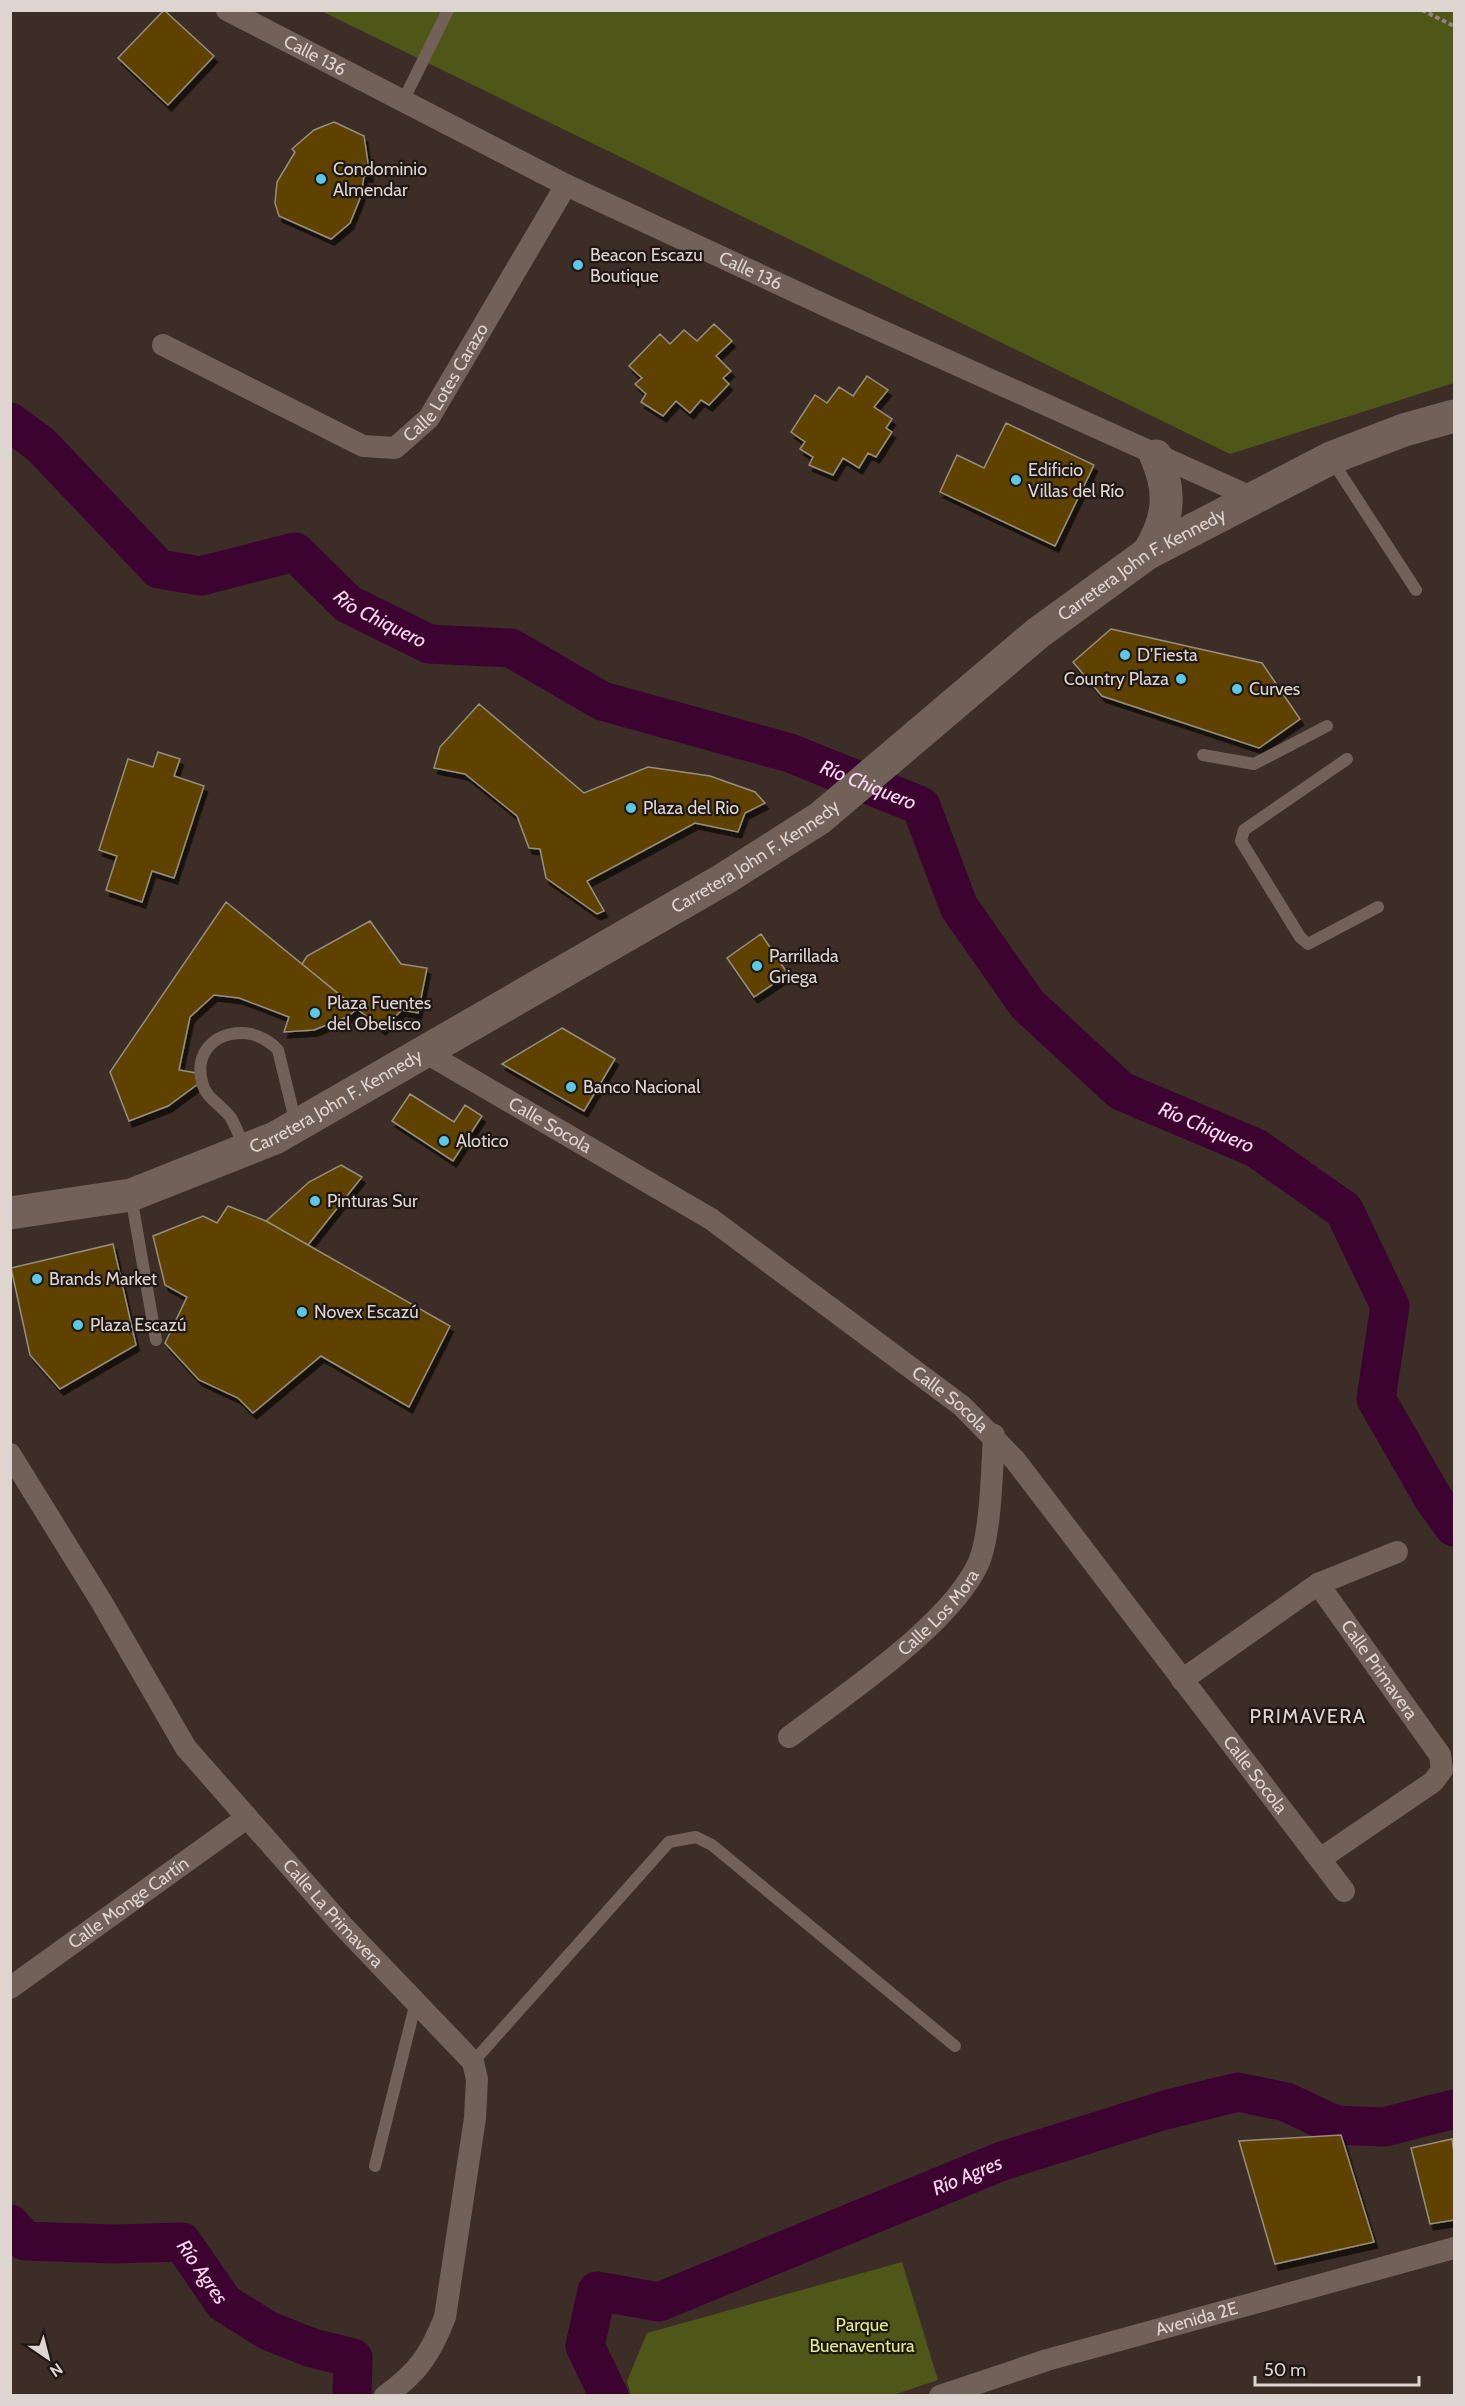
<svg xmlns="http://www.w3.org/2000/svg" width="1465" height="2406" font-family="Cabin,sans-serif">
  <defs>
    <filter id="shadow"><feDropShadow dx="3.5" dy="6" stdDeviation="0" flood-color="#0009"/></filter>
  </defs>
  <rect width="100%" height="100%" fill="#3c2d26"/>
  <!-- green -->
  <path fill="#4e5618" d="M321 11H1454V383L1230 454Z
    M902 2262 938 2380 890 2396 631 2395 627 2381 647 2333Z"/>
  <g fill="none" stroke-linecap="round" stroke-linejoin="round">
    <!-- river -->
    <g stroke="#3c0330" stroke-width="39">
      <path id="s1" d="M10 422 41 445 159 569 201 576 295 552 348 604 429 644 511 648 602 701 790 753 921 806 959 907 1027 1004 1121 1091 1256 1148 1344 1210 1390 1306 1376 1399 1433 1498 1454 1527"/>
      <path id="s2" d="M10 2224 25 2241 114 2244 182 2242 224 2303 269 2331 312 2348 353 2358 352 2396"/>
      <path id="s3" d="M609 2396 585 2346 597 2291 659 2302 1002 2161 1165 2110 1238 2092 1286 2102 1335 2125 1384 2127 1454 2109"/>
    </g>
  </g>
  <!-- building -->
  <path fill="#5e4302" stroke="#968e7e" stroke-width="1.5" filter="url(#shadow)" d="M164 10 214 56 168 105 118 58Z
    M334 122 364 136 370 176H364L361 196 350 223 331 239 279 216 275 203 277 182 295 152 292 149 314 130Z
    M714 324 732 341 716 356 731 371 723 378 729 384 709 405 701 400 690 413 676 401 663 416 641 402 646 394 635 384 642 378 629 366 660 334 670 344 684 330 697 341Z
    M867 376 888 390 874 407 892 419 886 428 892 432 876 457 868 453 859 468 843 458 833 475 809 465 813 457 800 449 805 442 791 432 815 395 827 403 839 387 853 396Z
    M1006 423 1094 465 1055 546 940 492 957 455 984 468Z
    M1111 629 1262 663 1300 719 1259 748 1102 696 1073 662Z
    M479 704 584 793 648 767 710 776 755 792 765 803 745 813 738 832 695 823 587 881 604 911 597 914 546 878 540 849 529 848 517 816 465 774 434 768 440 747Z
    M158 752 180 759 174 776 204 786 174 878 152 871 142 902 106 890 117 856 99 850 128 759 153 767Z
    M226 902 357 1009 347 1017 314 1030 284 1032 289 1017 239 998 214 995 190 1017 179 1070 196 1073 198 1084 168 1106 129 1121 110 1072Z
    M370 921 401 964 427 968 418 1013 402 1010 382 1029 302 964 307 956Z
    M761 934 788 974 754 997 727 958Z
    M562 1028 615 1059 584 1111 502 1064Z
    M410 1094 454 1122 465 1105 482 1116 453 1161 392 1121Z
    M341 1165 362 1177 308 1245 266 1221 309 1182Z
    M228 1206 266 1221 450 1326 409 1407 321 1356 253 1413 238 1398 199 1380 165 1343 187 1297 165 1285 153 1236 203 1216 217 1223Z
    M113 1244 136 1345 60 1389 30 1355 11 1268Z
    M1341 2135 1374 2242 1275 2264 1239 2141Z
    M1452 2139 1454 2153V2220L1430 2224 1411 2148Z"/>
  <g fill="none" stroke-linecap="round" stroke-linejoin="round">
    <!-- path -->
    <path stroke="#90847f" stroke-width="4" stroke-dasharray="4.5 3" stroke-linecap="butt" d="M1422 10 1454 26"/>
    <!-- service -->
    <path stroke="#716159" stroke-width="12" d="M404 99 448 10
      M1331 459 1416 590
      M1203 755 1254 764 1327 726
      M1347 759 1244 830 1241 841 1300 937 1308 944 1378 907
      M245 1148C240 1138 236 1127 231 1118 223 1106 205 1098 202 1082 190 1036 247 1016 278 1050L296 1124
      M131 1196 156 1340
      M473 2062 669 1842 696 1837 712 1845 955 2046
      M375 2166 416 2002"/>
    <!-- minor -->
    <g stroke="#716159" stroke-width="22">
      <path id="s4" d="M227 10 566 185 833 309 1251 497"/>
      <path id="s5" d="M163 345 363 446 395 448 429 418 566 185"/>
      <path id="s6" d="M423 1051 711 1219 962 1406 1015 1460 1344 1891"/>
      <path id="s7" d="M10 1454 101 1601 186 1748 341 1924 473 2062 477 2079 475 2118 445 2317C431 2353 418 2373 385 2396"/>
      <path d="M1318 1584 1397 1552"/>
      <path id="s8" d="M1182 1680 1318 1584 1440 1755 1442 1770 1433 1782 1320 1859"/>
      <path id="s9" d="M789 1737C845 1694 951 1625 979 1562 991 1533 992 1469 994 1435"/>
      <path id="s10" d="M10 1988 245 1819"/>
      <path id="s11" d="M940 2396 1047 2360 1454 2248"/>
    </g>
    <!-- secondary -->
    <g stroke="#716159" stroke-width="33">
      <path d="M1148 553C1169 520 1172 492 1156 456"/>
      <path id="s12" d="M10 1213 131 1195 275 1138 724 879 820 818 1038 633 1148 553 1331 458 1404 430 1454 416"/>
    </g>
  </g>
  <!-- markers -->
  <g fill="#5bc8e7" stroke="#1e1714" stroke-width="2">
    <circle cx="321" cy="179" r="6"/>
    <circle cx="578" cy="265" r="6"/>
    <circle cx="1016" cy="480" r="6"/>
    <circle cx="1125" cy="655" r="6"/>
    <circle cx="1181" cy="679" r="6"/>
    <circle cx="1237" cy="689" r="6"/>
    <circle cx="631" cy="808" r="6"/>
    <circle cx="757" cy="966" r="6"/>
    <circle cx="315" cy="1013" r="6"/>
    <circle cx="571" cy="1087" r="6"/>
    <circle cx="444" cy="1141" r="6"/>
    <circle cx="315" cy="1201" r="6"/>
    <circle cx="37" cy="1279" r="6"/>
    <circle cx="302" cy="1312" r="6"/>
    <circle cx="78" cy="1325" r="6"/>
  </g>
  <g text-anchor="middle" stroke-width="4.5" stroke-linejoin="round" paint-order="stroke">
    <!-- street labels -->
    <g font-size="18" fill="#ded4d0" stroke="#1e1714">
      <text dy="6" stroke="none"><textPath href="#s4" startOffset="99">Calle 136</textPath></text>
      <text dy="6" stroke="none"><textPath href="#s4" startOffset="585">Calle 136</textPath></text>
      <text dy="6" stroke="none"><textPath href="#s5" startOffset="340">Calle Lotes Carazo</textPath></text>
      <text dy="6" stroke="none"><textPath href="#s12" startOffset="1320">Carretera John F. Kennedy</textPath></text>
      <text dy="6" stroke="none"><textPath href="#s12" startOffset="834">Carretera John F. Kennedy</textPath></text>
      <text dy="6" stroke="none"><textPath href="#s12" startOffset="348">Carretera John F. Kennedy</textPath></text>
      <text dy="6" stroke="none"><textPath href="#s6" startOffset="147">Calle Socola</textPath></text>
      <text dy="6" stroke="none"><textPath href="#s6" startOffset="633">Calle Socola</textPath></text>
      <text dy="6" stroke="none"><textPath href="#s9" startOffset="195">Calle Los Mora</textPath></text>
      <text dy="6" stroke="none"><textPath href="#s8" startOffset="272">Calle Primavera</textPath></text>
      <text dy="6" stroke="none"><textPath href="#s6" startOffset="1118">Calle Socola</textPath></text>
      <text dy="6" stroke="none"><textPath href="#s10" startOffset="146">Calle Monge Cartín</textPath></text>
      <text dy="6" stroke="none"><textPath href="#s7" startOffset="564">Calle La Primavera</textPath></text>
      <text dy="6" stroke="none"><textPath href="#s11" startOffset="268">Avenida 2E</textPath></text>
    </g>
    <!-- poi labels -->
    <g font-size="18" fill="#ded4d0" stroke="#1e1714" text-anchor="start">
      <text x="333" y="175">Condominio<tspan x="333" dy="21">Almendar</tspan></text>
      <text x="590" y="261">Beacon Escazu<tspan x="590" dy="21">Boutique</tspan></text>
      <text x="1028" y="476">Edificio<tspan x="1028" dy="21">Villas del Río</tspan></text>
      <text x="1137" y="661">D'Fiesta</text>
      <text x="1169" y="685" text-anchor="end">Country Plaza</text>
      <text x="1249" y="695">Curves</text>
      <text x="643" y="814">Plaza del Rio</text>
      <text x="769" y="962">Parrillada<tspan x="769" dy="21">Griega</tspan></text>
      <text x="327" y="1009">Plaza Fuentes<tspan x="327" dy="21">del Obelisco</tspan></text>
      <text x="583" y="1093">Banco Nacional</text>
      <text x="456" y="1147">Alotico</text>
      <text x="327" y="1207">Pinturas Sur</text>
      <text x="49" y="1285">Brands Market</text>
      <text x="314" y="1318">Novex Escazú</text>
      <text x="90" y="1331">Plaza Escazú</text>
    </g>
    <!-- park labels -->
    <g font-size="18" fill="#deee84" stroke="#1e1714">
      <text x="862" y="2331">Parque<tspan x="862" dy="21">Buenaventura</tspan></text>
    </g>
    <!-- water labels -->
    <g font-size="20" font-style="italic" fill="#fdd7f1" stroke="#1e1714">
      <text dy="7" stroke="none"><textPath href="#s1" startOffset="459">Río Chiquero</textPath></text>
      <text dy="7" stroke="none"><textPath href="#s1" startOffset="981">Río Chiquero</textPath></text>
      <text dy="7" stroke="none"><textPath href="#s1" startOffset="1485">Río Chiquero</textPath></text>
      <text dy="7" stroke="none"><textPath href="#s3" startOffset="508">Río Agres</textPath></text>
      <text dy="7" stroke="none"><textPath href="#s2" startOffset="216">Río Agres</textPath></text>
    </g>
    <!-- neighbourhood labels -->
    <g font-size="20" letter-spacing="1.5" fill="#ded4d0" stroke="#1e1714">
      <text x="1308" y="1723">PRIMAVERA</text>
    </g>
  </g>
  <!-- border -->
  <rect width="1465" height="2406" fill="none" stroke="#ded4d0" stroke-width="24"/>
  <!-- north arrow -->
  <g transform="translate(48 2358) rotate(145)" stroke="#1e1714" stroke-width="4.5" paint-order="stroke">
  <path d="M0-4.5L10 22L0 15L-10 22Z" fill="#ded4d0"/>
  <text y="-9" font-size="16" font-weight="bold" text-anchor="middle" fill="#ded4d0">N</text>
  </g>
  <!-- scale -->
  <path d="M1255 2376v9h164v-9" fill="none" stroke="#ded4d0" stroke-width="3"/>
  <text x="1264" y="2376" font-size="18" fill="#ded4d0" stroke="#1e1714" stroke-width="4.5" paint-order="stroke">50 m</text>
</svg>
